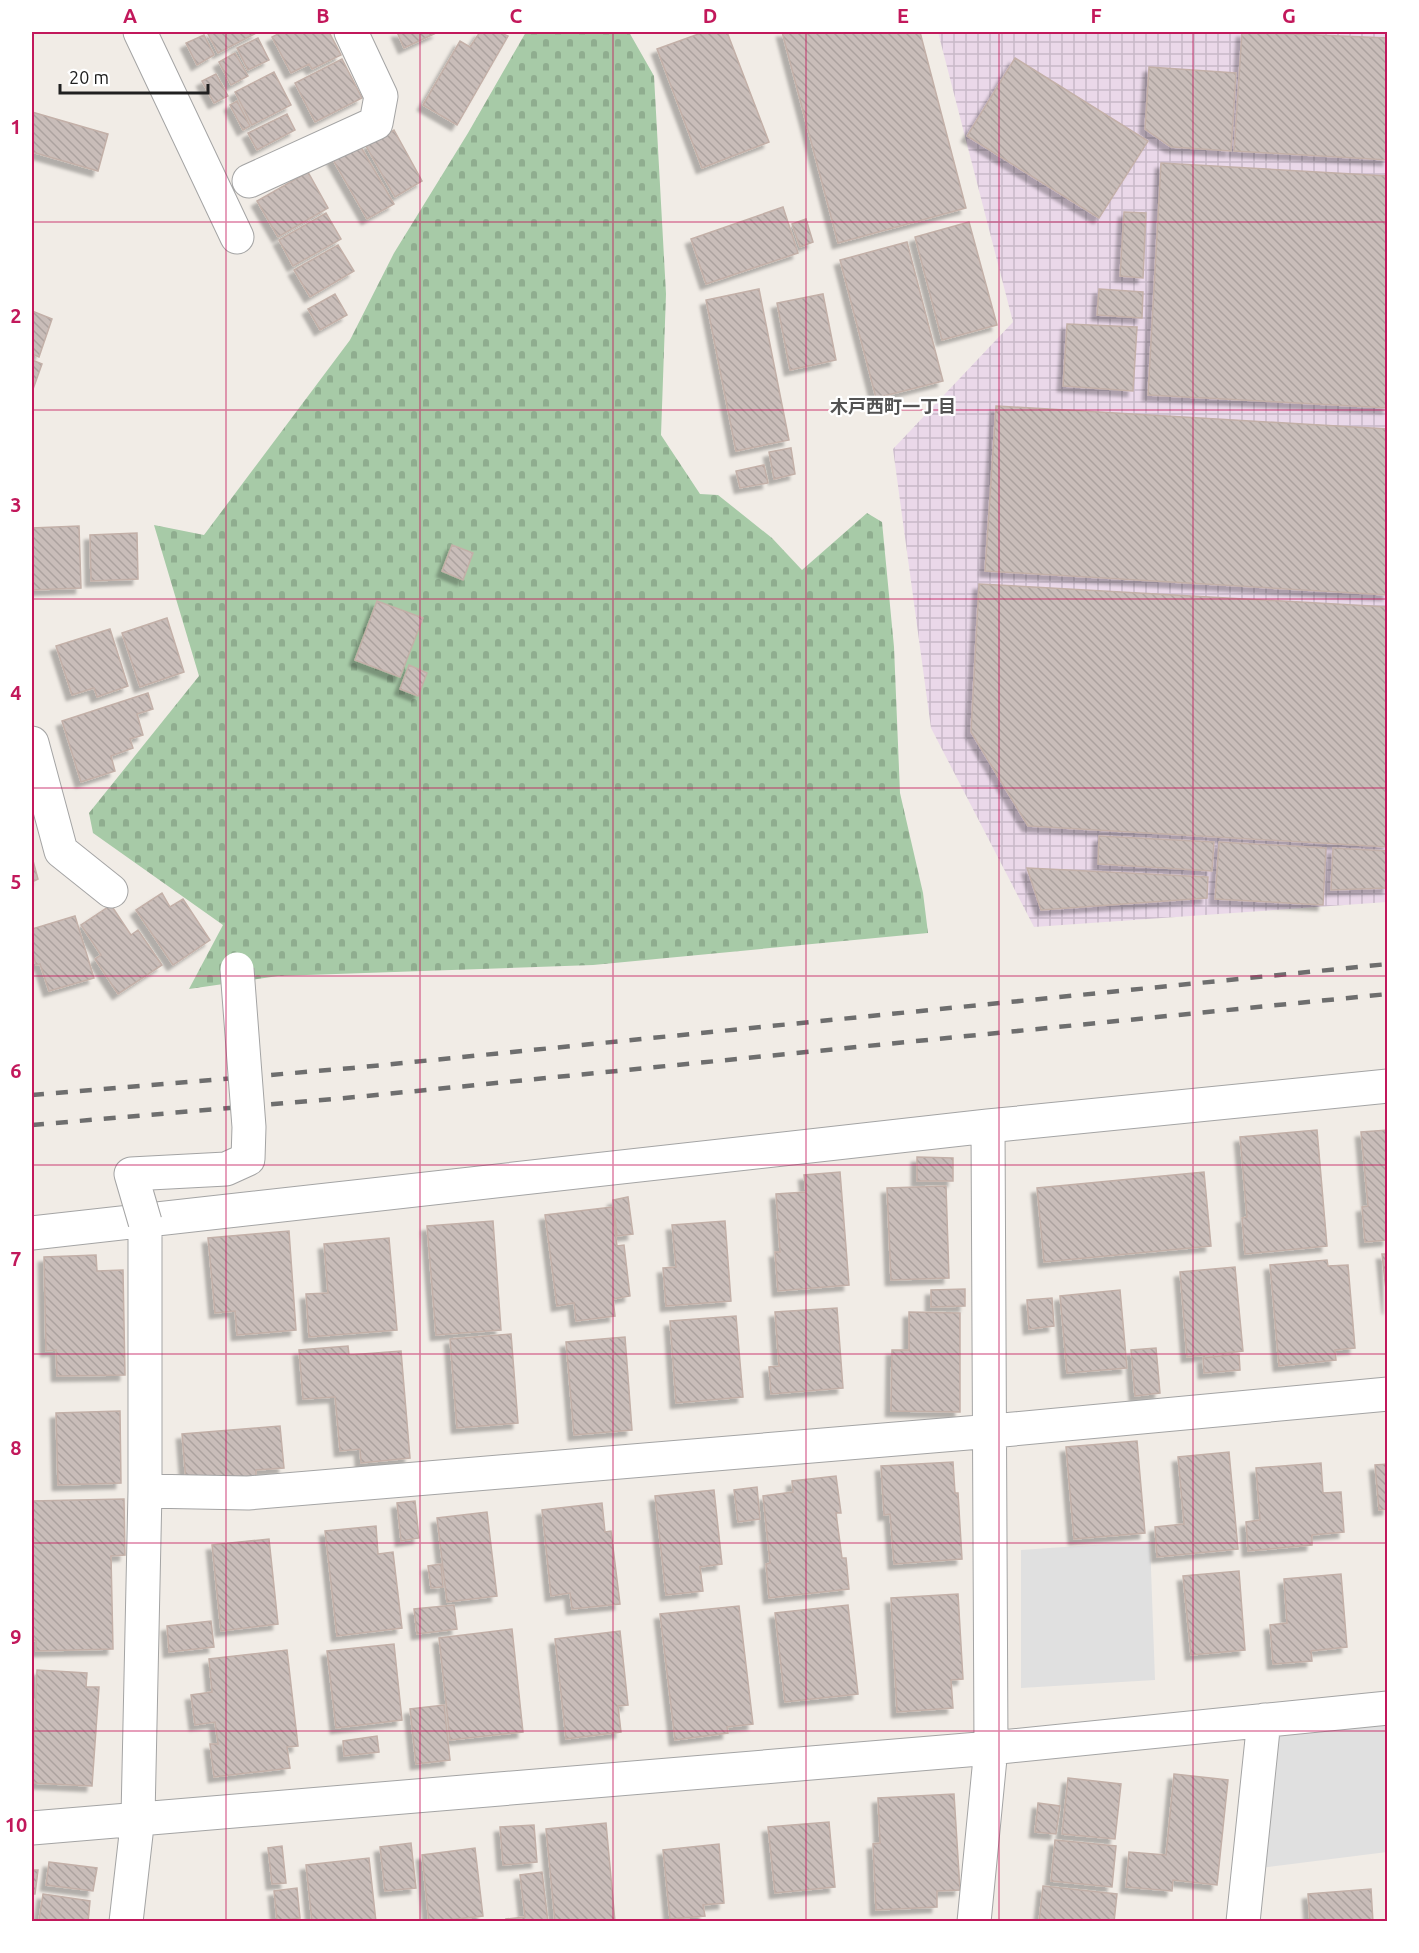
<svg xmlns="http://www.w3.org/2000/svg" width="1419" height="1953" font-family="Ubuntu,'Noto Sans JP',sans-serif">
  <defs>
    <pattern id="industrial-grid" width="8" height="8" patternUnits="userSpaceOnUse" patternTransform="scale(1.5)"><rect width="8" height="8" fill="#ead8e9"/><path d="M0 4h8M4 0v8" fill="none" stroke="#c8b9c8"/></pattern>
    <pattern id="cemetery-stones" width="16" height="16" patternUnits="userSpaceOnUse" patternTransform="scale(1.5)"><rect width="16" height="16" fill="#a7caa7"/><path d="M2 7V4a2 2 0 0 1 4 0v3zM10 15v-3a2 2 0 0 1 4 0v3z" fill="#8fad8f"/></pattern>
    <pattern id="building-back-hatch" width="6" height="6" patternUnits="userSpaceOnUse" patternTransform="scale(1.5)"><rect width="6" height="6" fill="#c9bdb9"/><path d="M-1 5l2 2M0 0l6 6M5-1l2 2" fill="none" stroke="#aca29f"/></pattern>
    <filter id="shadow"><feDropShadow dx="-5.5" dy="5.5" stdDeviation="1.5" flood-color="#0004"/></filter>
  </defs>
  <rect width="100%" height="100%" fill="#f1ece6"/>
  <!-- industrial -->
  <path fill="url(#industrial-grid)" d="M938 32H1387V902L1034 927 931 728 893 449 1013 322Z"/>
  <!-- cemetery -->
  <path fill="url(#cemetery-stones)" d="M526 32H629L654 76 666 294 661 435 700 494 718 495 772 538 802 570 867 513 882 522 894 647 900 793 923 893 928 933 593 965 278 976 189 989 223 925 93 833 89 813 199 676 154 525 204 535 350 340 394 253 468 133Z"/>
  <!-- parking -->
  <path fill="#e0e0e0" d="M1150 1541 1155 1680 1021 1688V1550Z
    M1387 1719V1852L1260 1868 1274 1729Z"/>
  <!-- building -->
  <path fill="url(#building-back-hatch)" stroke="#c3b0a8" stroke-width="1.5" filter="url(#shadow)" d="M207 32H258L218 53Z
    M282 32H329L341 55 312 69 309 64 291 73 272 37Z
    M397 32H438L404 48Z
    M480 32H499L508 36 457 125 423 105 460 41 470 47Z
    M704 32H727L769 142 702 168 657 49Z
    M782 32H920L966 208 838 243Z
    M1242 32 1388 38V160L1234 151Z
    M204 35 214 55 197 65 186 43Z
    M258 38 269 60 248 70 237 48Z
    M235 53 248 76 231 85 219 62Z
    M1015 58 1148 141 1099 218 967 136Z
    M342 59 362 98 315 122 295 83Z
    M1149 67 1236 73 1231 151 1171 147 1145 129Z
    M274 72 291 105 252 125 235 92Z
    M216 74 228 96 214 103 202 81Z
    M237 101 250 126 243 130 230 105Z
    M32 112 108 134 98 171 32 152Z
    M287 114 295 130 257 150 248 133Z
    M394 130 422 181 395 197 366 146Z
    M358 142 394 204 367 219 332 158Z
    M1161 163 1388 176V408L1148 395Z
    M308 172 328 208 278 237 257 201Z
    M783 207 798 253 706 284 691 239Z
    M1124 212 1146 213 1143 278 1120 276Z
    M326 213 341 239 293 266 279 240Z
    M806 219 813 242 800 247 792 224Z
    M969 222 997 325 942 340 915 237Z
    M907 242 943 381 876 398 840 260Z
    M338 245 354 271 310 297 294 270Z
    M759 289 789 440 736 451 706 300Z
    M1099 289 1143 292 1142 318 1097 315Z
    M335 294 347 315 320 330 308 309Z
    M823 294 836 360 790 370 777 303Z
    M32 311 52 319 39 357 32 354Z
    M1067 324 1137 327 1133 391 1063 386Z
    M32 360 42 364 32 392Z
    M996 406 1388 429V595L985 571Z
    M791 448 795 474 774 479 769 452Z
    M764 465 768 483 740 488 736 471Z
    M79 526 81 588 32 590V528Z
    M137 533 138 579 91 581 90 535Z
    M452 545 473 553 463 580 442 571Z
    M979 584 1388 607V847L1028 826 971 732Z
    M377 601 423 618 400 677 355 660Z
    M167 618 184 672 140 687 122 633Z
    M110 629 128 686 97 697 94 688 72 695 56 646Z
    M409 665 427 673 418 696 400 689Z
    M148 693 153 709 137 714 143 735 130 739 133 748 111 756 115 771 81 782 62 721Z
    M1099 836 1214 842 1212 871 1098 864Z
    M1219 842 1326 848 1323 905 1215 899Z
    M1333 848 1388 851V888L1331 890Z
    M32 857 38 879 32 882Z
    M1027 868 1208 877 1207 898 1041 910Z
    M162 893 170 907 183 899 210 940 173 965 136 910Z
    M111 905 131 935 138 930 162 965 118 994 95 959 101 955 81 925Z
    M75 916 94 978 49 991 40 964 36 965 32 950V929Z
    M1317 1130 1327 1246 1245 1254 1242 1218 1247 1217 1240 1137Z
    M1388 1130V1240L1365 1242 1362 1207 1368 1206 1361 1132Z
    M917 1157 953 1158V1181H917Z
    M840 1172 849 1285 778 1291 775 1252H780L776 1194 806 1192 804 1175Z
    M1204 1172 1211 1246 1044 1262 1037 1188Z
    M946 1186 949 1278 891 1280 887 1188Z
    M628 1197 633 1234 617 1236 613 1200Z
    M612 1207 617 1246 624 1245 630 1296 613 1299 615 1316 576 1321 574 1303 557 1306 545 1215Z
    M493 1221 501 1330 436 1335 427 1226Z
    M725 1221 731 1301 666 1306 663 1268 676 1267 672 1225Z
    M289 1231 296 1330 237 1335 235 1311 215 1313 208 1238Z
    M389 1238 397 1330 309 1337 306 1294 328 1293 324 1244Z
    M1382 1254H1388V1309Z
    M96 1255 97 1271 123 1270 125 1375 57 1376 56 1350 46 1351 44 1257Z
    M1327 1260 1328 1266 1348 1265 1355 1348 1335 1350 1336 1360 1279 1366 1270 1265Z
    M1235 1267 1243 1351 1187 1357 1180 1272Z
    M965 1289V1306L931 1307V1290Z
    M1120 1290 1127 1368 1067 1373 1060 1296Z
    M1052 1298 1054 1326 1029 1329 1027 1300Z
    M837 1308 843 1388 771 1394 769 1367 779 1366 775 1312Z
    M909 1312 960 1313V1412L891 1411 892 1350H909Z
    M736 1316 743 1397 676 1403 670 1321Z
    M511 1334 518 1423 457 1428 450 1339Z
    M625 1337 632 1430 574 1435 566 1342Z
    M348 1346 349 1355 401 1351 410 1458 361 1463 360 1449 340 1451 335 1397 303 1399 299 1350Z
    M1156 1348 1160 1393 1135 1396 1131 1350Z
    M1239 1354 1240 1370 1204 1373 1203 1358Z
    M120 1411 121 1483 58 1485 56 1413Z
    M280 1426 284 1468 256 1470V1476L186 1482 182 1434Z
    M1137 1441 1145 1533 1074 1539 1066 1447Z
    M1229 1452 1238 1549 1157 1557 1155 1527 1184 1524 1178 1457Z
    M953 1462 955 1493H958L962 1559 894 1564 890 1514 884 1515 881 1466Z
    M1321 1463 1323 1493 1341 1492 1344 1532 1312 1535V1545L1248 1551 1246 1522 1260 1520 1256 1468Z
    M1388 1464V1509L1379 1510 1375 1465Z
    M836 1476 841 1513H836L842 1558H846L849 1589 769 1598 766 1564 770 1563 763 1496 793 1492 792 1481Z
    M757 1487 760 1519 738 1522 734 1490Z
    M714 1490 722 1564 700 1567 703 1591 666 1595 655 1496Z
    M124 1499 125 1555 111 1556 113 1649 36 1651V1640L32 1641V1501Z
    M415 1501 419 1538 401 1541 397 1503Z
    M602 1503 605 1532 611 1531 620 1604 572 1609 570 1593 551 1596 542 1510Z
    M487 1512 497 1596 447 1602 437 1518Z
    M376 1526 378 1554 393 1552 402 1628 337 1636 325 1531Z
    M269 1539 278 1624 221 1631 212 1545Z
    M441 1564 443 1587 431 1588 428 1566Z
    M1239 1571 1245 1650 1191 1655 1183 1576Z
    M1341 1574 1347 1647 1311 1651 1312 1661 1273 1664 1270 1625 1287 1623 1284 1579Z
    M958 1594 963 1679 951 1680 953 1708 897 1712 891 1598Z
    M454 1605 457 1629 417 1634 414 1609Z
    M848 1605 858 1694 785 1702 775 1613Z
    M739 1606 753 1724 727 1727 728 1733 675 1740 660 1614Z
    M211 1621 214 1647 169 1652 167 1626Z
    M512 1629 523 1732 450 1740 439 1638Z
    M620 1631 628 1705 618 1706 621 1732 566 1739 555 1639Z
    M394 1644 402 1720 336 1728 327 1651Z
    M287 1650 298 1746 287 1747 290 1768 214 1777 210 1744H218L215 1722 195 1725 191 1695 212 1692 209 1659Z
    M37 1670 87 1673 86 1687H99L92 1786 32 1783Z
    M444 1705 450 1760 416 1764 410 1709Z
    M377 1736 379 1752 344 1756 343 1741Z
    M1174 1774 1228 1780 1217 1885 1173 1880 1172 1891 1126 1887 1129 1852 1166 1855Z
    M1068 1778 1121 1784 1115 1839 1062 1834Z
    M954 1794 960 1890 937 1891V1907L876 1910 873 1844 880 1843 878 1798Z
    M1038 1803 1060 1806 1056 1834 1035 1832Z
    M829 1822 835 1887 775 1893 768 1827Z
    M606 1823 615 1922H555L546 1829Z
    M534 1825 537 1862 503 1865 500 1827Z
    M1055 1840 1116 1846 1112 1887 1051 1881Z
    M411 1843 416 1888 385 1891 380 1847Z
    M719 1844 724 1903 703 1905 705 1916 670 1919 663 1850Z
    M282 1846 286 1883 272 1884 268 1848Z
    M475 1848 483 1916 429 1922 422 1855Z
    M369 1858 376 1922H312L306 1865Z
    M49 1862 97 1868 93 1891 46 1885Z
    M32 1870H38L35 1894H32Z
    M542 1872 548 1922H507L506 1919 525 1917 520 1875Z
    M1043 1886 1117 1894 1114 1922H1039Z
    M297 1888 300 1918 277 1921 274 1891Z
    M1371 1889 1373 1922H1310L1308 1894Z
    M43 1894 90 1901 88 1922 39 1920Z"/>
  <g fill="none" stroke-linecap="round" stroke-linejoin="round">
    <!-- minor casing -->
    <g stroke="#a4a4a4" stroke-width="35">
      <path id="minor" d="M140 32 237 237
        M249 181 376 123 381 96 351 32
        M32 743 61 851 111 891
        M32 1233 988 1126 1388 1086
        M145 1491 248 1493 992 1431 1388 1394
        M32 1828 991 1748 1388 1708
        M126 1922 138 1817 145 1491V1222
        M974 1922 991 1748 988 1126
        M1243 1922 1264 1720"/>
    </g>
    <!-- minor -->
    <use href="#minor" stroke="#fff" stroke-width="33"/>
    <!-- rail -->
    <path stroke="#6e6e6e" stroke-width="4.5" stroke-dasharray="12 12" stroke-linecap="butt" d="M32 1095 353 1068 1388 964
      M32 1125 356 1097 1388 994"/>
    <!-- pedestrian-bridge casing -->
    <g stroke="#a4a4a4" stroke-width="35" stroke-linecap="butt">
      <path id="pedestrian-bridge" d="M145 1222 131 1174 226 1169 248 1159 249 1127 237 969"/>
    </g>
    <!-- pedestrian-bridge -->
    <use href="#pedestrian-bridge" stroke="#fff" stroke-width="33"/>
  </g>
  <!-- grid -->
  <path fill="none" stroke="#c2185b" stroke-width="1.5" stroke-opacity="0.55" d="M226 32V1922M420 32V1922M613 32V1922M806 32V1922M999 32V1922M1193 32V1922M32 222H1388M32 410H1388M32 599H1388M32 788H1388M32 976H1388M32 1165H1388M32 1354H1388M32 1543H1388M32 1731H1388"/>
  <g text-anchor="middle" stroke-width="4.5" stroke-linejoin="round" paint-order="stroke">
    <!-- neighbourhood labels -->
    <g font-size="18" font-weight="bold" fill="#535353" stroke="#fff">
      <text x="893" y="413">木戸西町一丁目</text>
    </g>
  </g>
  <!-- border -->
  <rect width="1419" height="1953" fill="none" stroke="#ffffff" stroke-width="66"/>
  <!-- scale -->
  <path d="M60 84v9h148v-9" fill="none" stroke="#202020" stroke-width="3"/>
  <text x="69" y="84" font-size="18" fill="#202020" stroke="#ffffff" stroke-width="4.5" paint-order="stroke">20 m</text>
  <rect x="33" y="33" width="1353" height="1887" fill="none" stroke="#c2185b" stroke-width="2"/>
  <g font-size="20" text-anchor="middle" font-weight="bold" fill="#c2185b">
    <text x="130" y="23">A</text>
    <text x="323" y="23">B</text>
    <text x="516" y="23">C</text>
    <text x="710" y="23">D</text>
    <text x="903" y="23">E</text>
    <text x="1096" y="23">F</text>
    <text x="1289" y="23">G</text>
    <text x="16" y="134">1</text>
    <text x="16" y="323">2</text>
    <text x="16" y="512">3</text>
    <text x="16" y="700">4</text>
    <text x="16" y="889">5</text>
    <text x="16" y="1078">6</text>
    <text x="16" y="1266">7</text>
    <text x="16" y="1455">8</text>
    <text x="16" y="1644">9</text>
    <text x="16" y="1832">10</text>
  </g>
</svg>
